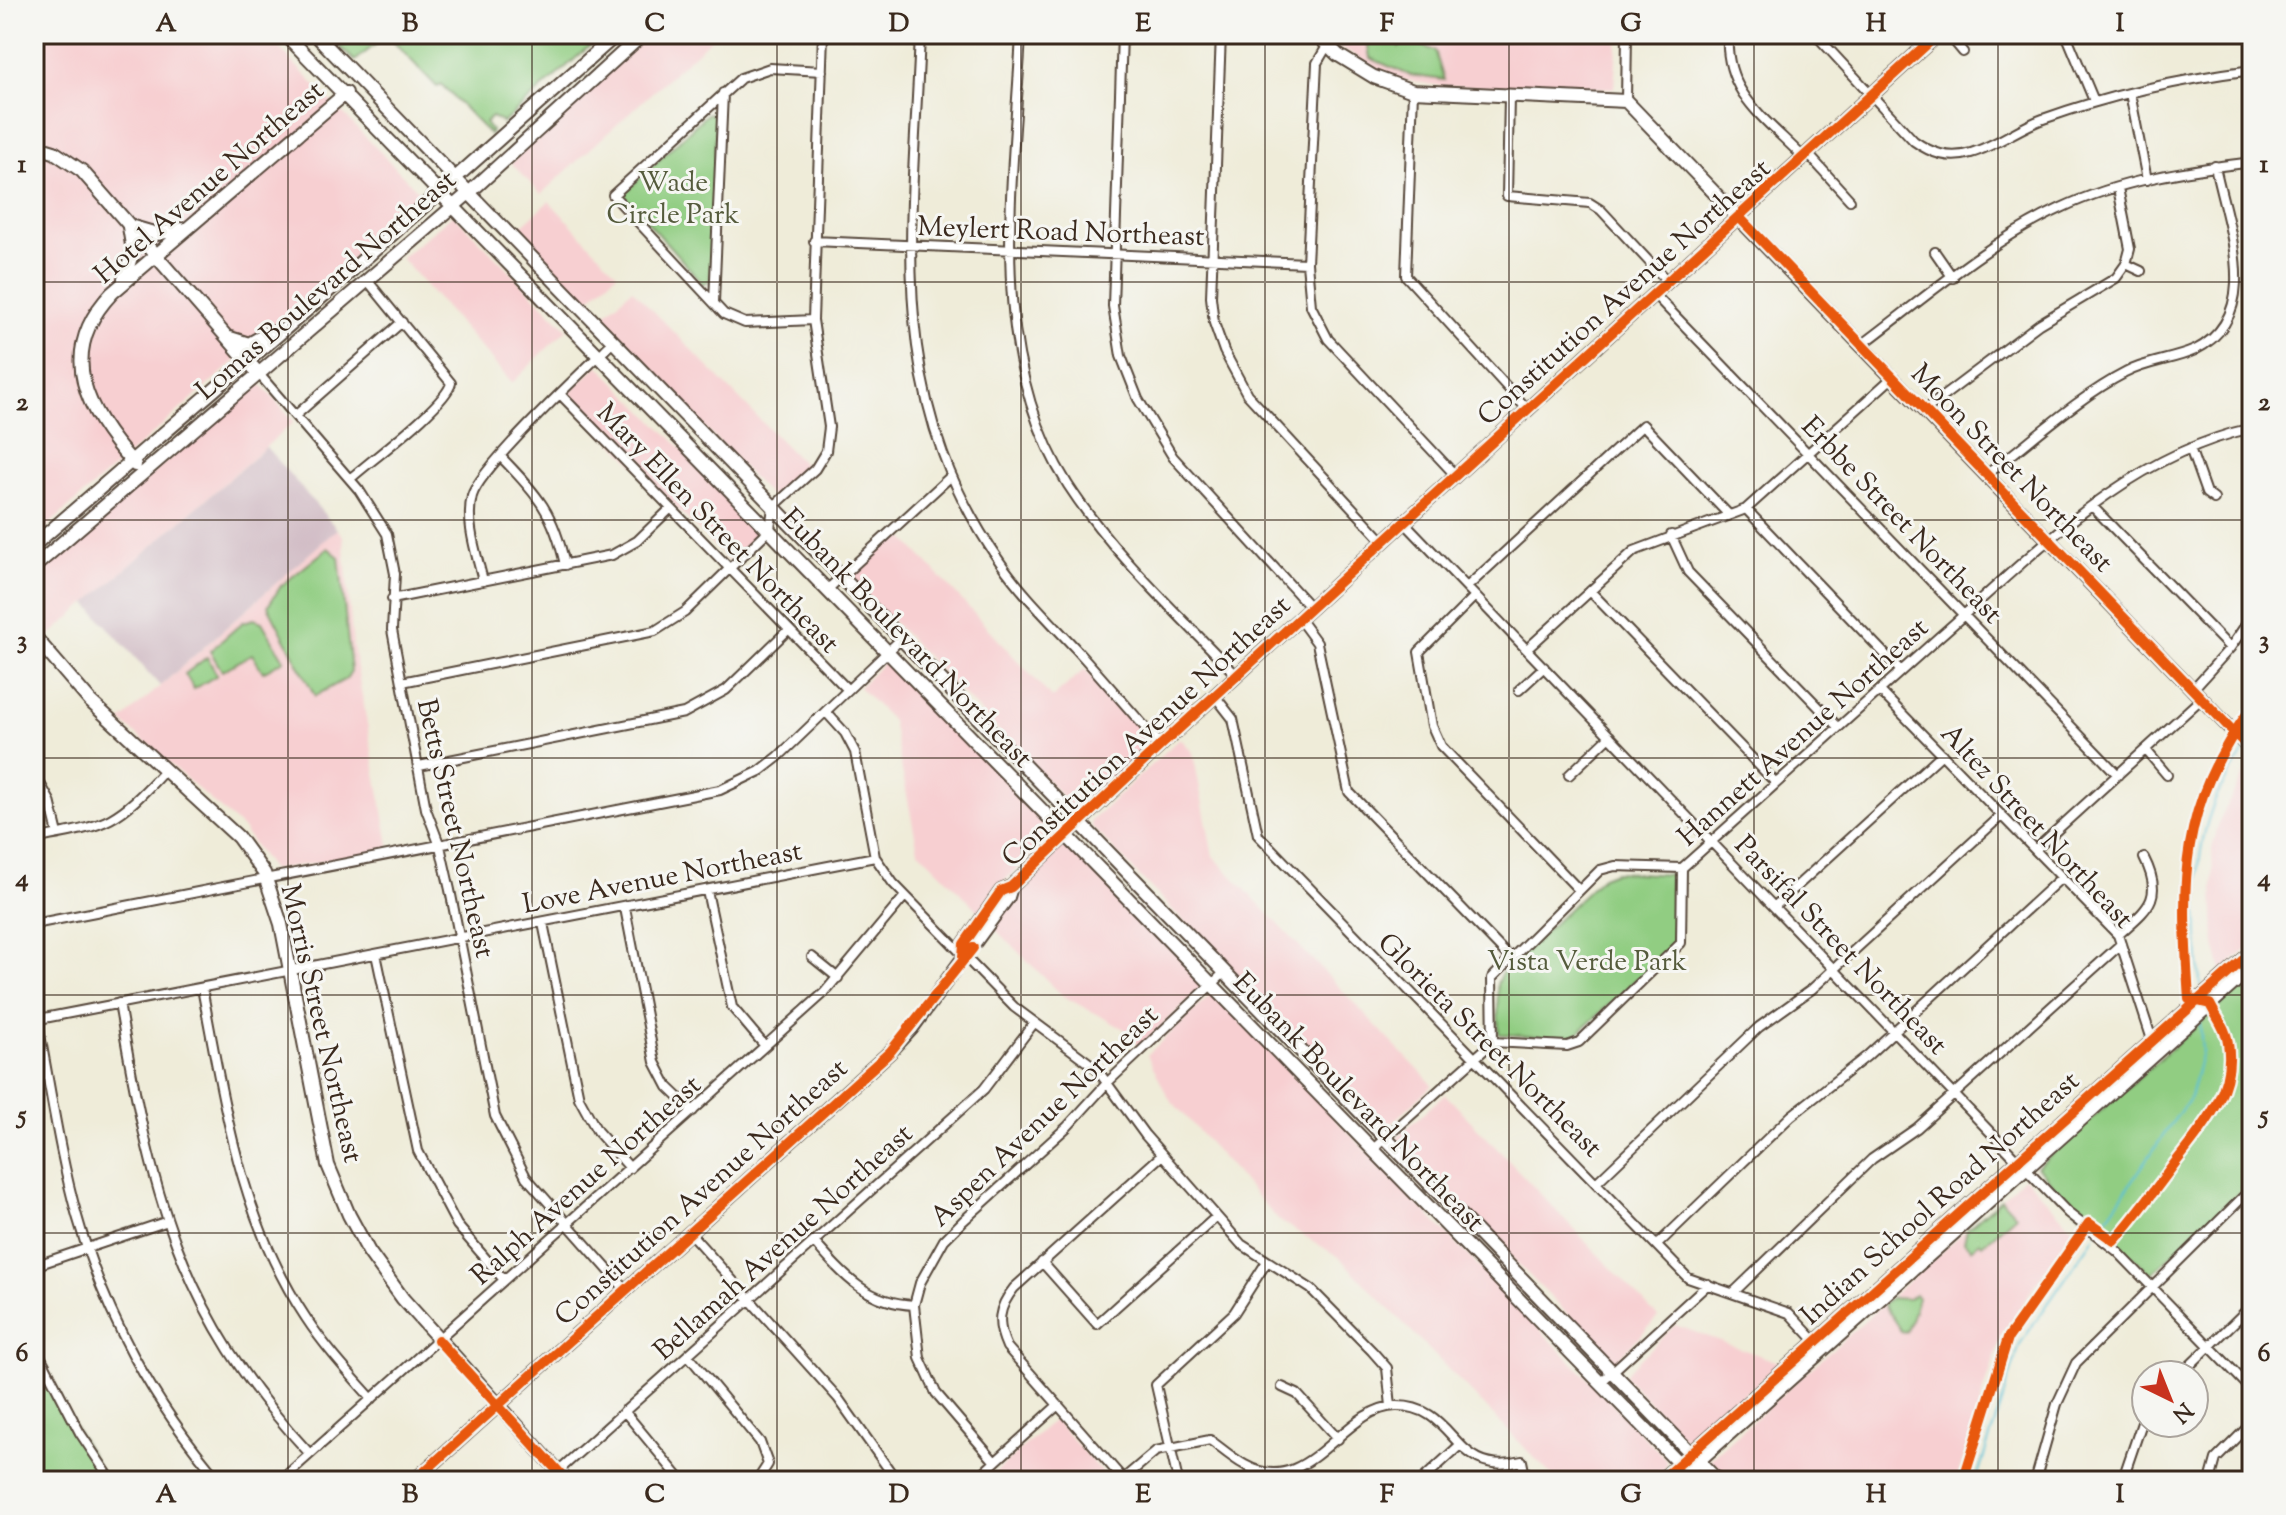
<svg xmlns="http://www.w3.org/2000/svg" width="2286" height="1515" font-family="'Sorts Mill Goudy',serif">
  <rect width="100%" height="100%" fill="#f6f6f2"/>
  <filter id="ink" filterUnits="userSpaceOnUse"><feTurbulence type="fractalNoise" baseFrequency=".0125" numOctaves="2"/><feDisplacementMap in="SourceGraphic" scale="16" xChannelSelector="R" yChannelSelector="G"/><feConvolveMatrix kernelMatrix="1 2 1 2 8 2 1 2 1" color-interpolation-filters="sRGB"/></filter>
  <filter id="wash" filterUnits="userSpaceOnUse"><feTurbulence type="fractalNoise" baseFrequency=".006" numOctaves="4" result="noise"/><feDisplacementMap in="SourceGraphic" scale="32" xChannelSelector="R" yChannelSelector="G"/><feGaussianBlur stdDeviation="1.8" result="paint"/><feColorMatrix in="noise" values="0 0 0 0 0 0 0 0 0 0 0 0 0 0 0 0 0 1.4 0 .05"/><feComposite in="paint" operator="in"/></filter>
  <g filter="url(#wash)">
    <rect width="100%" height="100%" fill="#efecd9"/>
    <!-- built -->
    <path fill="#f7cfd1" d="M34 34H256L279 48 423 196 34 538Z
      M649 34H716L541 194 511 163Z
      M1325 34H1618L1614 88 1441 86 1399 79 1334 44Z
      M549 201 617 273 585 303 516 231Z
      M453 214 567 329 512 383 401 258Z
      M632 289 807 468 775 497 770 496 600 319Z
      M598 365 761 528V532L732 560H727L570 398 569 393Z
      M255 384 263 386 294 422 47 638 34 623V577Z
      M337 529 343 536 353 646 390 850 272 870 242 828 121 721Z
      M898 531 1052 698 1085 669 1154 742 1078 813 854 581 855 571Z
      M889 657 1056 830 1001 884 980 912 918 850 892 721 859 687Z
      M1180 738 1193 753 1213 856 1433 1085 1388 1126 1383 1127 1091 826V821Z
      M2251 761 2252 945 2222 971 2215 945 2212 849 2220 819Z
      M1072 843 1207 983 1139 1047 1124 1029 1063 996 992 926 1036 870 1063 844Z
      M1213 993 1666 1459V1467L1652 1481H1557L1339 1257 1278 1220 1169 1098 1147 1055Z
      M1445 1094 1658 1317 1615 1362 1398 1143V1136Z
      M2025 1177 2073 1229 2002 1334 1956 1481H1730L1710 1459Z
      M1675 1325 1781 1363 1688 1442 1626 1378V1373Z
      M1054 1419 1110 1481H986Z"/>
    <!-- industrial -->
    <path fill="#d2bdc6" d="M266 447 337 529 160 686 87 603Z"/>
    <!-- green -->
    <path fill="#91cd82" stroke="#667c50" stroke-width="2" d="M326 34H603L503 123 492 117 485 123 491 131 490 135 441 84 437 87 387 35 355 61Z
      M1366 34H1392L1399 47 1409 40 1435 51 1444 80 1409 75 1370 58Z
      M708 113 716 116 710 280 703 284 623 194Z
      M328 548 339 557 351 671 346 679 315 696 268 606 281 586Z
      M254 619 262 622 284 660 263 672 252 654 222 671 210 651 243 622Z
      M207 657 217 675 194 689 185 674Z
      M1615 872 1675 875 1673 945 1572 1039 1499 1034 1497 984 1501 974 1602 877Z
      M2252 977V1166L2240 1192 2151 1274 2111 1236 2083 1217 2037 1167Z
      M2001 1199 2016 1215 1982 1245 1979 1242 1971 1249 1964 1242 1967 1229Z
      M1915 1294 1918 1298 1907 1332 1901 1331 1883 1304 1890 1298 1909 1299Z
      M35 1359 106 1481H34Z"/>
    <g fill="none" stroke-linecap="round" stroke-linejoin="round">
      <!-- stream -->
      <path stroke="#59c0d7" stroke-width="2" d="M2200 986C2198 925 2190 862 2214 803 2221 785 2235 767 2245 750
        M2097 1232 2190 1097 2202 1051 2200 1024
        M1976 1481 2020 1344 2094 1237"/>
    </g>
  </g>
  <g filter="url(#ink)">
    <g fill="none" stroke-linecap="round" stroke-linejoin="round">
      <!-- street casing -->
      <g stroke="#56473a" stroke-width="12">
        <path id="street" d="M920 34C913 227 882 394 1000 562 1022 594 1050 621 1076 649 1105 681 1132 713 1161 745
          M1021 34C1014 182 984 353 1068 485 1114 556 1180 615 1237 676
          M1122 34 1113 306 1121 356 1138 399 1173 457 1312 609
          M1221 34 1211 297 1214 323 1224 351 1247 394 1384 542
          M1728 34C1724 93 1765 118 1804 158
          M1815 34 1914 141C1931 153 1949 160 1971 153 1996 146 2018 128 2043 119 2110 95 2181 79 2252 70
          M1948 34 1963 52
          M2066 34 2094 101
          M1327 46 1317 63 1307 263 1311 306 1328 339 1456 476
          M1413 91 1406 276 1528 410
          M2130 93 2147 180
          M1509 96 1507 196 1590 203 1601 210 1668 282
          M1626 101 1627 34
          M1808 154 1850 200
          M814 241 1307 263
          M1935 252 1953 278
          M2126 264 2141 271
          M1654 294 2118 775
          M714 302 723 93
          M813 320 745 323 724 314 613 195 741 78 770 68 822 71
          M1863 344C1926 297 1989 241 2061 208 2120 180 2188 170 2252 162
          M259 374 359 490 387 534 395 574 392 630 426 809 440 846 450 890 495 1116 526 1177 626 1290
          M560 394 848 690
          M1925 410 2039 324 2116 278 2126 264 2130 249 2118 188
          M295 416 402 322
          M2190 448 2206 493 2214 499
          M501 457C538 495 554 513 565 565
          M1987 474C2030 442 2078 397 2125 373 2147 361 2173 360 2195 350 2265 315 2227 225 2215 166
          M350 479C370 461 447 404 451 383L367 280
          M2092 506 2230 648
          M1746 509 1901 671
          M1405 523 2068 1213 2117 1251 2252 1390
          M1671 535 1688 572 1838 727
          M483 581C477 555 465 523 472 496 480 467 586 368 613 342
          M1467 587 1643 425 1729 515
          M828 589 950 477
          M1590 591 1776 783
          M1475 596 1419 652 1432 726 1441 746 1579 890
          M392 599 612 555 637 541 670 509
          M1300 620 1317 643 1349 792 1510 958
          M1527 649 1634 551 1746 509 1893 377
          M402 682 655 631 685 612 770 529 773 507 815 469 826 451 829 427 813 320 823 34
          M2193 689 2230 648 2252 616
          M1519 690 1544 667
          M1880 691 2118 935 2153 1043
          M1215 696 1233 719 1258 835 1688 1278 1789 1313 1817 1343
          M826 712 845 733 855 752 875 857 893 883 1014 1007 1096 1068 1145 1135 1241 1244 1311 1289 1372 1351 1387 1368 1391 1406
          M2146 750 2167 775
          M419 766 684 713 726 690 788 630
          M34 773 50 801 58 834
          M1569 775 1610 736
          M34 839C107 825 114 826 165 770
          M2036 849 2202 698
          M707 891 732 1007 765 1046
          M1775 906 1942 754
          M625 908 655 1062 668 1087 693 1111
          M543 923 579 1098 597 1131 630 1168
          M34 924 720 790 760 771 778 757 901 639
          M2118 935C2147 909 2165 899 2144 858
          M376 954 418 1151 457 1225 504 1280
          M812 957 838 978
          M202 988C224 1102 240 1219 306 1318 325 1347 349 1373 372 1399
          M119 1003C151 1190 177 1311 310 1454
          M37 1019C50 1085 59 1152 77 1216 104 1313 154 1405 220 1481
          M34 1020 875 857
          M1493 1042 1567 1046 1579 1042 1681 943 1682 868
          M1372 1150 1493 1042 1492 978 1600 870 1615 866 1682 868C1768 791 1853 714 1939 637 2033 555 2125 456 2252 428
          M1162 1155 1014 1288C998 1308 996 1323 1007 1347L1123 1479 1156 1451 1210 1440C1221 1448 1232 1458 1245 1465 1308 1501 1342 1407 1396 1406 1458 1405 1451 1479 1522 1461L1526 1481
          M1597 1182 1759 1027 1812 989 2002 815
          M690 1233 838 1398 897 1481
          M814 1242C844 1276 867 1303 914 1305
          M1657 1245 1791 1116 1867 1056 2062 877
          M1042 1262 1097 1324 1216 1217
          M34 1266 165 1222
          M1733 1293 1872 1159 1917 1128 2121 944
          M34 1344 80 1433 112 1481
          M688 1355 760 1442 768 1464 757 1481
          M2180 1375 2252 1305
          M1600 1383 1708 1284
          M1282 1387 1297 1394 1338 1439
          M624 1411 682 1481
          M995 1462 936 1393 920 1358 914 1305 920 1283 944 1240 963 1221 1067 1127 1108 1082 1225 972
          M280 1481 824 993 905 896
          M547 1481 984 1089 1034 1023
          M974 1481 1057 1406
          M1178 1481 1156 1385 1234 1313 1266 1263
          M1421 1481 1460 1445
          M2035 1481 2057 1404 2076 1363 2245 1195 2252 1182
          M2122 1481 2146 1411
          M2210 1481 2216 1459 2252 1423"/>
      </g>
      <!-- secondary casing -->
      <g stroke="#56473a" stroke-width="16">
        <path id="secondary" d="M285 34 1696 1481
          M315 34 1718 1481
          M1316 34 1338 55 1374 77 1413 91 1626 101 2252 751
          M34 146 54 152 82 171 259 374
          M133 227 157 234 181 229
          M124 279 133 251 129 227
          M230 338 249 344 270 332
          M135 465C88 414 54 354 112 293L346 93
          M34 545 316 302 617 34
          M34 567 470 192 643 34
          M34 636 90 701 238 837 264 873 281 924 328 1165 349 1215 369 1252 403 1299 567 1481
          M963 957 964 944 1001 891 1011 887 1161 745 1938 34
          M414 1481 890 1052 912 1028 1008 897 1011 887
          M1660 1481 2252 952
          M1676 1481 2252 967"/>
      </g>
      <!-- street -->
      <use href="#street" stroke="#fff" stroke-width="8"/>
      <!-- secondary -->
      <use href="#secondary" stroke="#fff" stroke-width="12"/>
      <!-- cycleway casing -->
      <g stroke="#f6f6f2" stroke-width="15">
        <path id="cycleway" d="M1739 217 2252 751
          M963 957 964 944 1001 891 1011 887 1161 745 1938 34
          M438 1340 567 1481
          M414 1481 890 1052 973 948
          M1660 1481 2252 952
          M1963 1481 2008 1338 2089 1223 2114 1241C2136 1216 2155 1190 2175 1163 2202 1128 2236 1092 2228 1043 2226 1028 2216 1017 2210 1004L2189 999C2181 879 2178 808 2252 707"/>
      </g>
      <!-- cycleway -->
      <use href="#cycleway" stroke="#e8590c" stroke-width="10"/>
    </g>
  </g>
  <!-- grid -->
  <path fill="none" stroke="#3b2a1e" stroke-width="2" stroke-opacity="0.55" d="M288 34V1481M532 34V1481M777 34V1481M1021 34V1481M1265 34V1481M1509 34V1481M1754 34V1481M1998 34V1481M34 282H2252M34 520H2252M34 758H2252M34 995H2252M34 1233H2252"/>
  <g text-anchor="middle" stroke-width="6" stroke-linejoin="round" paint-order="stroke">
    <!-- street labels -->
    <g font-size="28" fill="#3b2a1e" stroke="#f6f6f2">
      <text transform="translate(208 181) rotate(-41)" y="10">Hotel Avenue Northeast</text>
      <text transform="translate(1061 230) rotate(2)" y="10">Meylert Road Northeast</text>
      <text transform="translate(325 284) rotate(-41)" y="10">Lomas Boulevard Northeast</text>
      <text transform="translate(1623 291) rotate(-42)" y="10">Constitution Avenue Northeast</text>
      <text transform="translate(2013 467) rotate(46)" y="10">Moon Street Northeast</text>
      <text transform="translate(1903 519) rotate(46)" y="10">Erbbe Street Northeast</text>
      <text transform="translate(719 527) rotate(46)" y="10">Mary Ellen Street Northeast</text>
      <text transform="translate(908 637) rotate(46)" y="10">Eubank Boulevard Northeast</text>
      <text transform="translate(1145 730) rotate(-43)" y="10">Constitution Avenue Northeast</text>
      <text transform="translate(1802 731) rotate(-42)" y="10">Hannett Avenue Northeast</text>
      <text transform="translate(2038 825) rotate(47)" y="10">Altez Street Northeast</text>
      <text transform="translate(457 828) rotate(77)" y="10">Betts Street Northeast</text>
      <text transform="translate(662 876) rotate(-11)" y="10">Love Avenue Northeast</text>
      <text transform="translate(1842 944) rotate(46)" y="10">Parsifal Street Northeast</text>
      <text transform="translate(323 1023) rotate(77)" y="10">Morris Street Northeast</text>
      <text transform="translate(1491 1044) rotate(45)" y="10">Glorieta Street Northeast</text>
      <text transform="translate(1360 1101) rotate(46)" y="10">Eubank Boulevard Northeast</text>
      <text transform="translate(1043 1115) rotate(-44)" y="10">Aspen Avenue Northeast</text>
      <text transform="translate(585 1179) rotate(-42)" y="10">Ralph Avenue Northeast</text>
      <text transform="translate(700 1191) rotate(-42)" y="10">Constitution Avenue Northeast</text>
      <text transform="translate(1939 1197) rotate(-42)" y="10">Indian School Road Northeast</text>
      <text transform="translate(782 1241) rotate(-42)" y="10">Bellamah Avenue Northeast</text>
    </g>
    <!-- park labels -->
    <g font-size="28" fill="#555b3c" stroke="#f6f6f2">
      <text x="673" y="191">Wade<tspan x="673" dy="32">Circle Park</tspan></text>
      <text x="1587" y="970">Vista Verde Park</text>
    </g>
  </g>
  <!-- margin -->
  <rect width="2286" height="1515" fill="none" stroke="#f6f6f2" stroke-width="88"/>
  <!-- north arrow -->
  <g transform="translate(2170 1399) rotate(137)"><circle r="38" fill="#f6f6f2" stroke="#aba49d" stroke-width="2"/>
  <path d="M0-6L14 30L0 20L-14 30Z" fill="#c8321e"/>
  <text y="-12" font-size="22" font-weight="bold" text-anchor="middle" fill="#3b2a1e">N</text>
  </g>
  <rect x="44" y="44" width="2198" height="1427" fill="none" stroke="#3b2a1e" stroke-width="3"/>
  <g font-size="26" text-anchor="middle" font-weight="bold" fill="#3b2a1e">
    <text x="166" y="31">A</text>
    <text x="410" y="31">B</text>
    <text x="655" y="31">C</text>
    <text x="899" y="31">D</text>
    <text x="1143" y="31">E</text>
    <text x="1387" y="31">F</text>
    <text x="1631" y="31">G</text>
    <text x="1876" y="31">H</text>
    <text x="2120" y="31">I</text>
    <text x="22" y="172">1</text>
    <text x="2264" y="172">1</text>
    <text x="22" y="410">2</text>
    <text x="2264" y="410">2</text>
    <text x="22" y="648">3</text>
    <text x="2264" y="648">3</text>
    <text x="22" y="886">4</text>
    <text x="2264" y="886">4</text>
    <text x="22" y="1123">5</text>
    <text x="2264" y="1123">5</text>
    <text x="22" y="1361">6</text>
    <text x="2264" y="1361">6</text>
    <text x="166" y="1502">A</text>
    <text x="410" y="1502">B</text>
    <text x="655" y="1502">C</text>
    <text x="899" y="1502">D</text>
    <text x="1143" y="1502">E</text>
    <text x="1387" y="1502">F</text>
    <text x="1631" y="1502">G</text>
    <text x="1876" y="1502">H</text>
    <text x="2120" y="1502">I</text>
  </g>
</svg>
